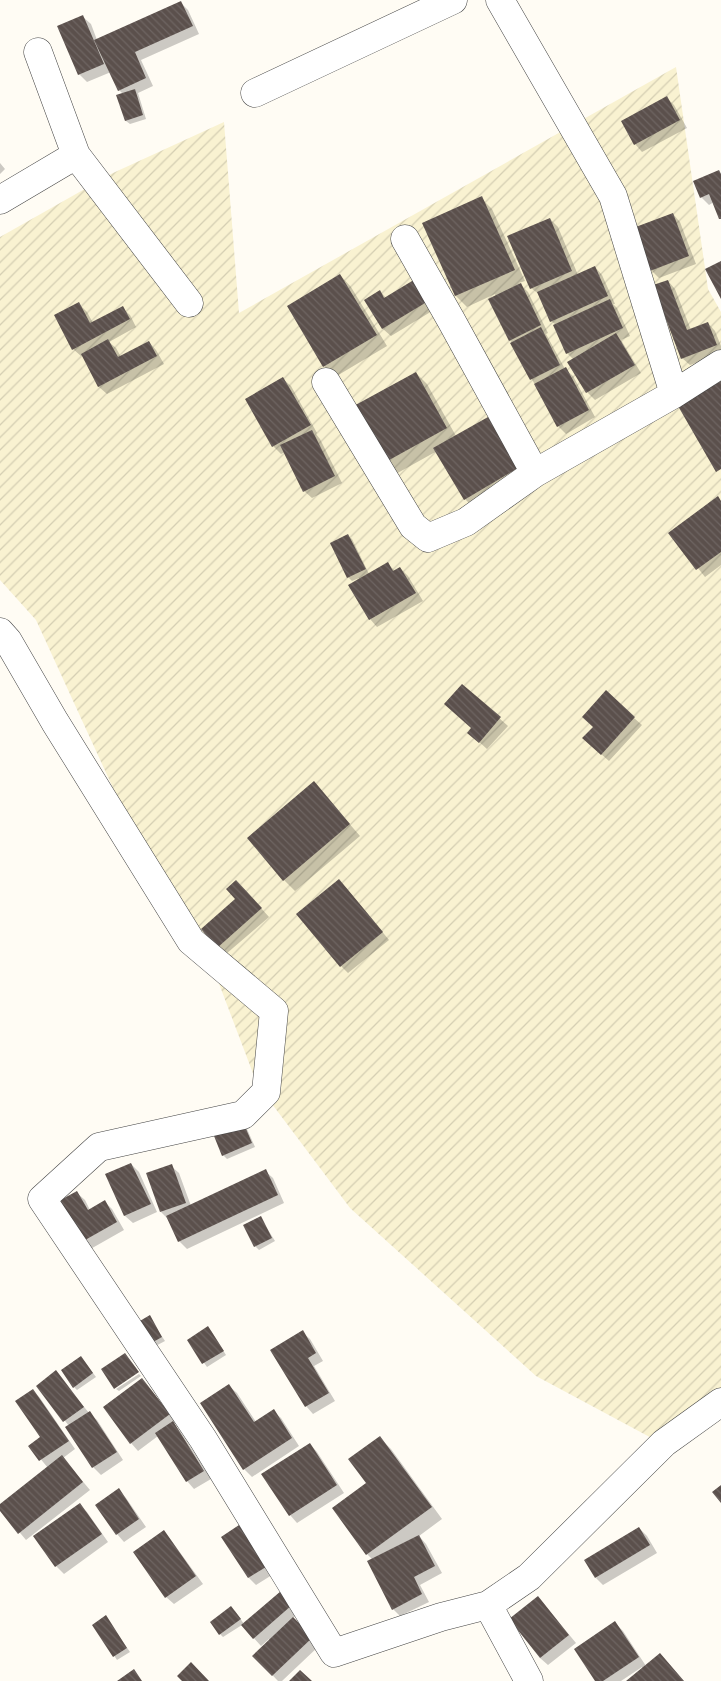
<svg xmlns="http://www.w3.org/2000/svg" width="721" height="1681" font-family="'PT Serif',serif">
  <defs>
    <pattern id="farmland-furrows" width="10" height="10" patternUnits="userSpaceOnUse" patternTransform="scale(1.25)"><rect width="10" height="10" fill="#f9f2d1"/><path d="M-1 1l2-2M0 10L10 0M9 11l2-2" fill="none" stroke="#d4ceb2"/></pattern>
    <pattern id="building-back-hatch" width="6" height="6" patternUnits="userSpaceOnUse" patternTransform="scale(1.25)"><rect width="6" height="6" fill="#5b504c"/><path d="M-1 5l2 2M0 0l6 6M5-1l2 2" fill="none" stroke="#6e6562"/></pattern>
  </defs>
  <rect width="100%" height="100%" fill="#fffcf4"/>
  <!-- farmland -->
  <path fill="url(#farmland-furrows)" d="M676 67 708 289 721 312V1393L659 1442 536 1376 350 1208 257 1084 218 981 152 873 36 620 0 580V237L113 173 224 122 239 313Z"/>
  <!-- shadow -->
  <path fill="#0003" d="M180 2 188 10 199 34 141 60 153 86 138 93 146 119 130 124 126 121 123 94 119 90 111 72 87 82 79 74 83 17 91 24 97 40Z
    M667 98 674 105 687 128 642 152 635 144Z
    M0 163 5 169 0 174Z
    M719 172 721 174V219L714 202 709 205 701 197Z
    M481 198 492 209 525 281 519 283 528 292 548 333 546 334 565 369 573 376 595 417 566 434 558 426 510 340 495 294 467 307 456 296Z
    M673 214 680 222 696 264 659 278 652 271 634 228Z
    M550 219 558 227 578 275 595 267 602 275 615 304H613L617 308 630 336 621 340 641 373 595 400 587 392 573 359 567 353 556 325 551 321 540 295 531 288Z
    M340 275 351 287 387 346 335 377 324 366Z
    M417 279 437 308 391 336 383 329 366 300 380 291 386 298Z
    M668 281 675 289 691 330 708 323 715 331 721 346V354L690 365 682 358Z
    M79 304 87 312 93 323 122 308 130 315 136 327 109 342 116 348 121 357 149 342 156 350 164 364 107 394 99 387 83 355 81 356 73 349Z
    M416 373 427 384 456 436 488 418 495 426 525 476 472 506 465 499 437 451 394 475 383 464Z
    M283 379 291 386 317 433 316 434 320 439 342 483 312 498 304 491 285 452 281 454 273 446 247 399Z
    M721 502V565L705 577 670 533Z
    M348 536 352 539 369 574 388 564 395 571 400 568 408 576 423 601 377 627 370 619 359 578 352 581 348 577 332 543Z
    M462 685 508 726 487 749 477 740Z
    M634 718 642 725 609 761 591 745 594 727Z
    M314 783 360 836 295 891 284 880Z
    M346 888 389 940 348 973 341 966Z
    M244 889 269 917 226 954 218 947Z
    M244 1125 247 1129 255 1147 227 1159 223 1155Z
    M131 1164 139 1172 157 1212 133 1223 125 1216 107 1175Z
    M171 1166 179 1173 191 1206 265 1171 273 1178 284 1203 187 1249 179 1241 168 1219 161 1212Z
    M77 1193 85 1200 90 1210 105 1202 112 1209 124 1230 87 1251Z
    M260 1217 275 1241 259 1250 255 1246Z
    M149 1317 165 1341 150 1349Z
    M211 1331 226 1355 207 1367 188 1340Z
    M302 1332 310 1339 323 1361 314 1366 335 1401 313 1414 306 1406Z
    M84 1361 96 1377 77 1390 74 1387Z
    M56 1372 89 1413 97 1420 123 1460 101 1475 93 1467 69 1426 38 1386Z
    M139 1374 141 1376 119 1391 116 1389Z
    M142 1379 176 1422 174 1424 180 1431 211 1479 194 1489 187 1481 158 1436 138 1451 131 1443Z
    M229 1386 237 1393 256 1422 273 1411 281 1418 299 1446 252 1477 244 1469 202 1403Z
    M33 1390 40 1398 75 1449 63 1458 90 1490 26 1540 0 1509V1506L48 1468 30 1446 42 1438Z
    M380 1438 391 1449 442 1519 419 1536 426 1544 442 1573 420 1585 429 1602 400 1616 393 1609 373 1560 367 1554 368 1484Z
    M310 1444 317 1452 344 1493 297 1523 290 1515Z
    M119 1490 126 1498 146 1527 124 1542 117 1534Z
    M80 1505 87 1512 108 1542 64 1574 56 1566Z
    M239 1527 246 1534 272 1575 256 1585 249 1578Z
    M639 1528 647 1536 657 1553 603 1585 596 1578Z
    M164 1532 171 1540 203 1584 174 1604 166 1597Z
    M280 1592 299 1613 293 1618 319 1646 282 1681H278L254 1656 270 1641 269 1639 261 1646 242 1625 223 1637 220 1634 235 1611 244 1624Z
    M538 1597 576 1643 548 1665 540 1658Z
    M106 1617 130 1652 117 1660 94 1625Z
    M615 1623 623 1631 646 1666 660 1654 684 1681H628L643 1669 642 1667 621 1681H596Z"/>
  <!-- building -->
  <path fill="url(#building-back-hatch)" d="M181 1 193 26 135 52 146 78 118 91 94 40Z
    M83 15 104 64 78 75 57 26Z
    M135 89 143 115 125 121 116 95Z
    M667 96 680 120 634 145 621 121Z
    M719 170 721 174V219H719L709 194 700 198 693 181Z
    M482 196 515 270 455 296 422 223Z
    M673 213 689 256 650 271 633 228Z
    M550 218 572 271 530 289 507 236Z
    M721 261V299L705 269Z
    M595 266 608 296 550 322 537 292Z
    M340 274 377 335 323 367 287 306Z
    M417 278 430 300 382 329 364 300 380 290 384 298Z
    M668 280 687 330 708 322 717 345 681 359 653 285Z
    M521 283 541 325 509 341 488 299Z
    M610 299 623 328 566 354 553 325Z
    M79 302 90 323 123 306 130 319 72 350 54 315Z
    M541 327 560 365 530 380 510 343Z
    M616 333 635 365 586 393 567 362Z
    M108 339 118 357 149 341 157 356 98 387 81 354Z
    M566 367 589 410 557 427 534 384Z
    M416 372 447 428 382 464 350 408Z
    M283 377 311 425 272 447 245 399Z
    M721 381V469L716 472 678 406Z
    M488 417 518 468 464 500 433 448Z
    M312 430 335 476 303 492 280 445Z
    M718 496 721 501V552L696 570 668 533Z
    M348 534 366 569 347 578 330 543Z
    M388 562 393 571 400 567 416 593 369 620 348 585Z
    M462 684 501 717 479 743 467 733 471 728 444 704Z
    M606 690 635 717 601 755 582 738 593 727 582 717Z
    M314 781 350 824 283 881 247 838Z
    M339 879 383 932 340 967 296 914Z
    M236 880 262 908 217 948 201 929 235 899 226 889Z
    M244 1124 252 1143 222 1156 214 1136Z
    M131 1163 151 1204 124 1216 105 1174Z
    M172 1164 186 1203 160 1212 146 1173Z
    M266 1169 278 1195 178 1242 166 1216Z
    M77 1191 88 1210 105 1200 117 1222 78 1244 55 1203Z
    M261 1216 272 1238 254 1247 243 1225Z
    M150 1315 162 1337 146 1346 133 1325Z
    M208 1326 224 1351 202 1364 187 1340Z
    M303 1330 316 1353 308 1358 329 1393 305 1407 270 1350Z
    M125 1353 139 1372 114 1389 101 1369Z
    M81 1356 93 1373 73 1388 61 1370Z
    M56 1370 84 1407 63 1422 36 1386Z
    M142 1378 170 1414 130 1444 103 1407Z
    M229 1384 254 1422 274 1409 292 1438 243 1470 200 1403Z
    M33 1389 69 1441 39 1461 28 1446 40 1437 15 1401Z
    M90 1411 117 1452 92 1468 65 1427Z
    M173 1421 204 1471 186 1482 155 1433Z
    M380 1436 432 1507 366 1555 332 1508 366 1483 348 1459Z
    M310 1443 337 1485 289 1516 261 1474Z
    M62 1455 83 1482 18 1534 0 1511V1504Z
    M721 1485V1503L712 1492Z
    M119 1488 139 1519 116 1535 95 1505Z
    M80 1503 102 1534 55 1567 33 1536Z
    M239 1525 266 1567 248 1578 221 1537Z
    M639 1527 650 1545 595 1578 584 1560Z
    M164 1530 196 1576 165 1598 133 1552Z
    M419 1535 435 1566 414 1577 422 1594 392 1610 367 1561Z
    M281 1591 292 1605 253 1639 241 1625Z
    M538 1596 569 1635 540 1658 509 1619Z
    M231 1606 241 1619 219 1635 210 1622Z
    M106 1615 127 1648 113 1657 92 1625Z
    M293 1617 313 1637 272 1676 252 1656Z
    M615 1621 639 1657 603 1681H595L574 1649Z
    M660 1653 684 1681H626Z
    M191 1662 209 1681H182L177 1676Z
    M134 1669 142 1681H117Z
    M300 1670 312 1681H289Z"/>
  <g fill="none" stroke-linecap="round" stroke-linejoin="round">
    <!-- minor casing -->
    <g stroke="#444" stroke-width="29">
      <path id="minor" d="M500 0 613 196 674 394
        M38 52 76 155 189 303
        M255 93 453 0
        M0 200 76 155
        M405 239 451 320 535 473
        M326 382 413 526 428 538 466 522 535 473 674 394 721 364
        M0 632 8 641 55 722 191 941 274 1011 266 1092 243 1115 99 1147 42 1199 203 1439 334 1653 441 1617 488 1605 529 1577 664 1443 721 1402
        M488 1605 529 1681"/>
    </g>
    <!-- minor -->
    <use href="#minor" stroke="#fff" stroke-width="28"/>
  </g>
</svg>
